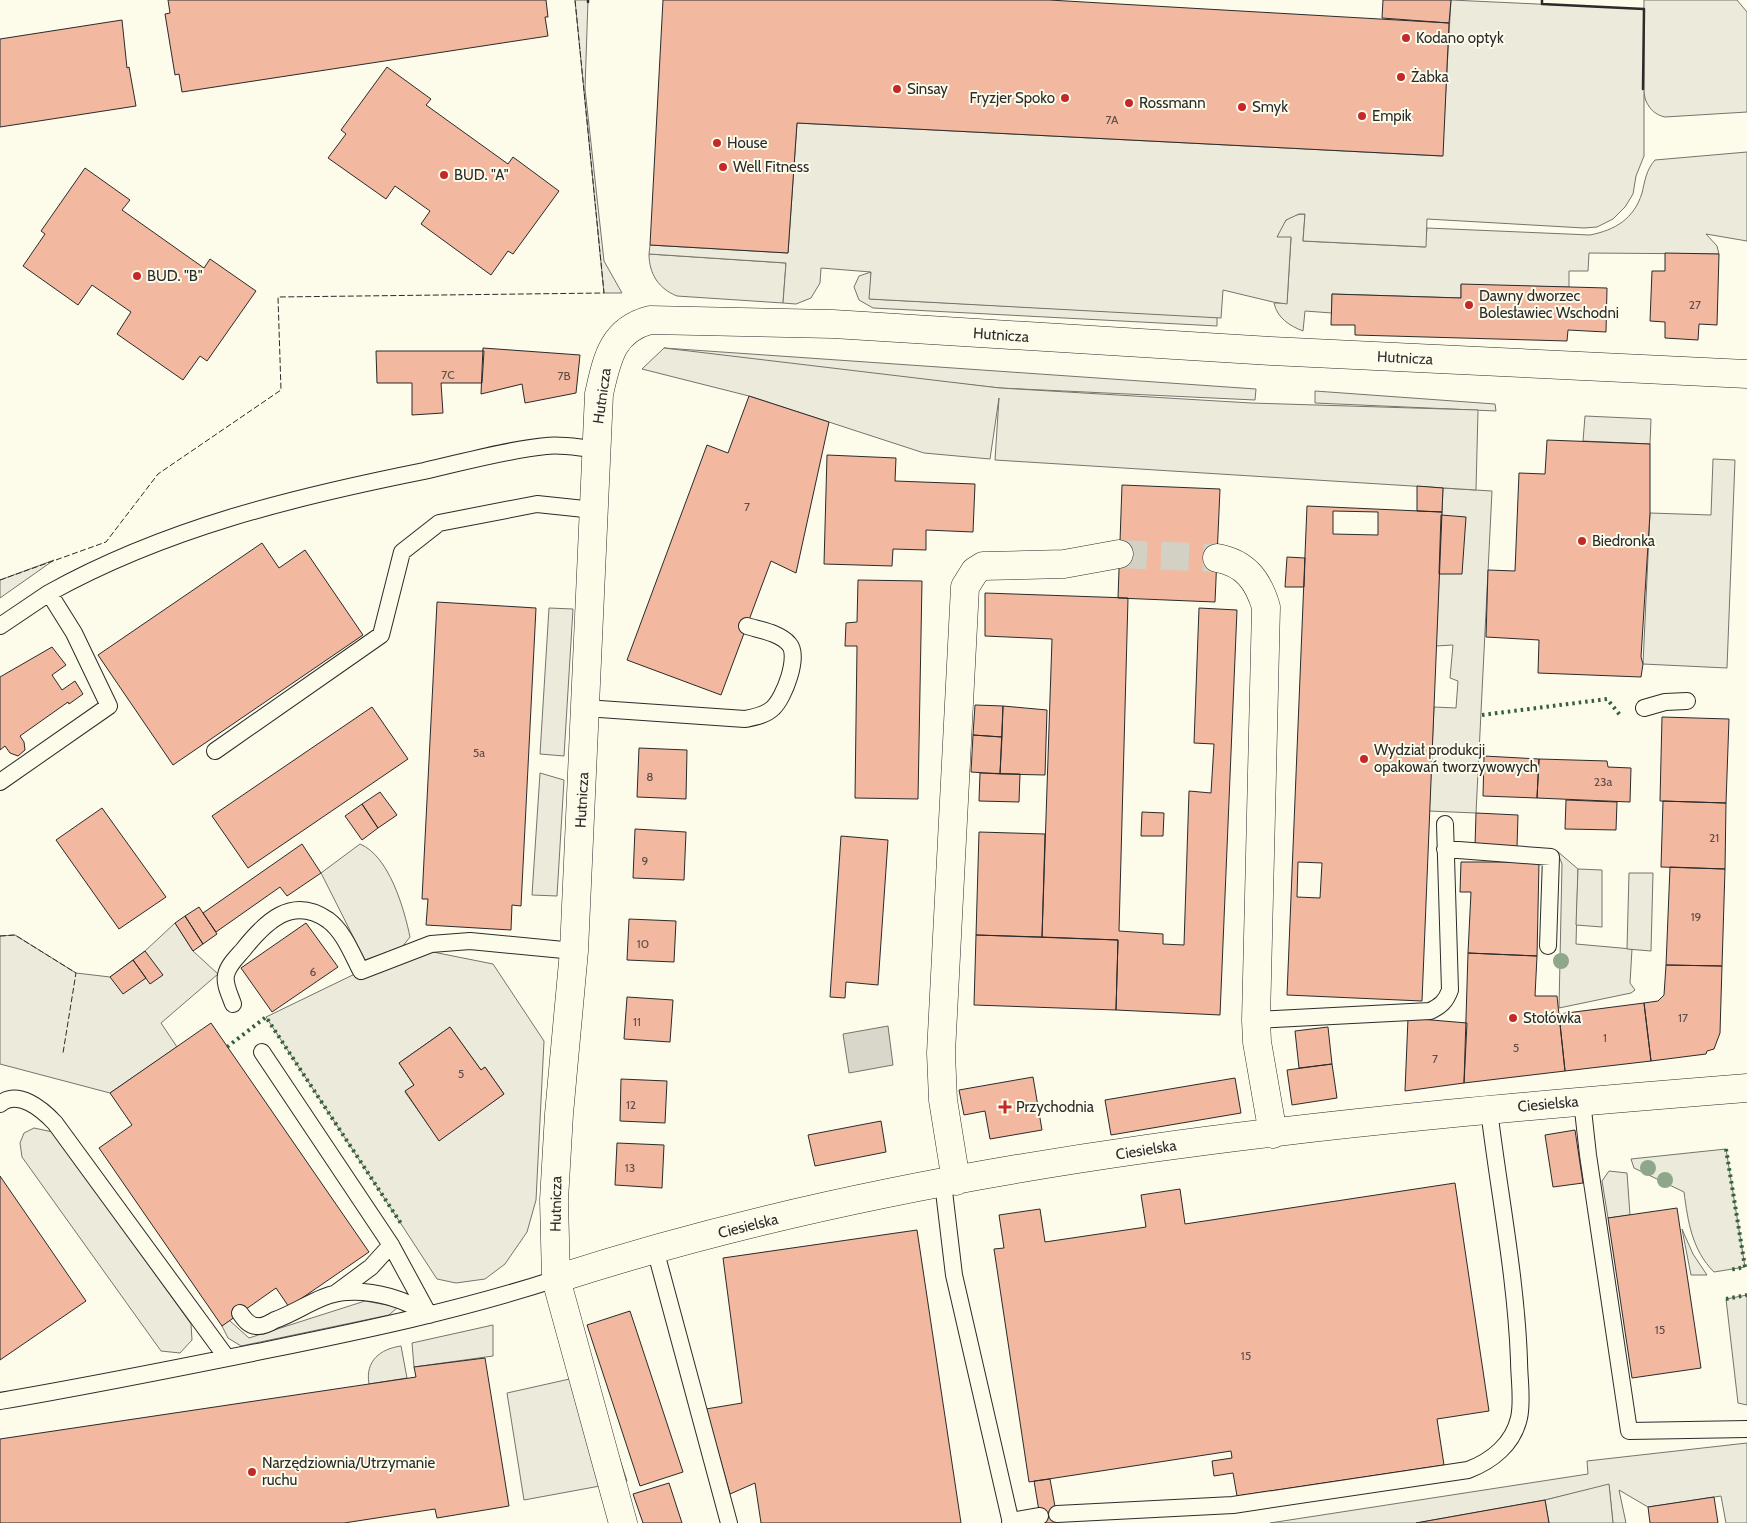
<svg xmlns="http://www.w3.org/2000/svg" width="1747" height="1523" font-family="Cabin,sans-serif">
  <rect width="100%" height="100%" fill="#fdfbea"/>
  <!-- green -->
  <path fill="#ecebdb" stroke="#74746e" fill-rule="evenodd" d="M575 0H588L585 89 604 261 622 293H604Z
    M1644 0H1737L1747 12V112L1665 117C1656 115 1650 110 1646 101 1639 82 1644 23 1644 0Z
    M1747 152V241L1706 234 1717 246 1719 254 1589 253 1588 271H1569V287L1461 285V298L1332 294V313L1305 311 1303 331C1290 326 1277 318 1274 303H1287L1291 238H1277C1280 223 1289 214 1305 214L1303 241 1425 247 1427 228 1590 235C1615 230 1634 219 1642 193 1645 181 1646 170 1655 160Z
    M649 254 786 263 783 303 677 296C659 289 649 274 649 254Z
    M871 272 870 299 1217 317V326L873 308 859 300 854 287 859 276Z
    M664 348 1256 389 1255 400 1000 388 748 361Z
    M1315 391 1495 404 1496 411 1315 403Z
    M1443 488 1492 491 1476 813 1429 811 1434 707 1456 708 1458 681 1450 678 1453 645 1436 646Z
    M54 560 0 598V580Z
    M360 844C389 856 404 908 410 937L402 947 365 960 321 873Z
    M1557 851 1578 869 1576 944 1632 949 1630 983 1635 990 1631 993 1559 1008 1562 864Z
    M175 923 193 951 218 974 161 1023 177 1047 110 1093 0 1064V936L15 935 76 973 110 977 145 951Z
    M433 952 493 964 544 1041 536 1200 527 1232 505 1264 485 1279 456 1283 437 1279 266 1017 361 971ZM450 1027 481 1070 485 1067 504 1094 439 1140 405 1092 414 1085 399 1063Z
    M34 1128 53 1132 191 1324 192 1340 180 1353 161 1351 22 1157 20 1143 24 1133Z
    M1726 1149 1745 1267 1714 1272C1692 1250 1688 1222 1684 1192L1634 1168 1631 1159Z
    M1609 1171 1627 1173 1630 1215 1608 1218 1602 1181Z
    M1682 1229 1693 1254 1707 1275H1691Z
    M365 1301 398 1307 389 1315 241 1346 228 1338 222 1326 229 1320 249 1338Z
    M493 1325V1356L414 1367 412 1343Z
    M401 1346 407 1378 369 1384C365 1361 380 1349 401 1346Z
    M1747 1443V1523H1726L1721 1496 1648 1507 1619 1490 1626 1523H1613L1609 1485 1545 1500 1416 1523H1270L1588 1474 1587 1461Z"/>
  <!-- parking -->
  <path fill="#eceadb" stroke="#74746e" d="M1451 0 1644 9V156L1636 176 1633 194 1625 207 1613 219 1597 227 1584 228 1427 219 1426 247 1303 241 1305 214H1299L1286 220 1277 237H1291L1287 304 1273 302 1223 290 1221 318 869 299 871 272 821 268 820 283 811 298 796 304 783 303 786 263 649 254 650 245 788 253 797 123 1442 156Z
    M664 348 1000 388 1251 403 1478 410 1476 490 995 460 999 398 990 459 924 453 749 396 642 369Z
    M1585 416 1651 419 1650 444 1583 441Z
    M1713 459 1735 460 1727 668 1643 664 1650 513 1711 515Z
    M549 608 573 609 564 756 540 754Z
    M540 773 564 780 557 896 532 895Z
    M1578 869 1602 870V927L1576 925Z
    M1629 873H1653L1651 951 1627 949Z
    M1747 1295V1405L1738 1403 1726 1299Z
    M592 1374 627 1481 524 1500 507 1393Z
    M1609 1484 1613 1523H1549L1545 1500Z"/>
  <!-- water -->
  <path fill="#d8d7c9" stroke="#74746e" d="M888 1026 893 1065 849 1073 843 1034Z"/>
  <!-- building -->
  <path fill="#f2b8a0" stroke="#2b2b2b" fill-rule="evenodd" d="M168 0H546L548 17H545L548 36 182 92 179 74 175 75 165 14 170 13Z
    M663 0H1049L1449 23 1443 156 797 123 788 253 650 245Z
    M1383 0H1451L1449 23 1382 18Z
    M122 20 127 68 129 67 136 106 0 127V39Z
    M387 67 431 99 426 105 508 164 513 157 559 191 513 254 508 251 491 275 421 224 430 211 395 186 386 199 328 158 346 134 341 130Z
    M85 168 130 200 122 210 204 268 210 259 256 291 207 361 200 356 183 380 117 334 131 312 92 285 78 305 23 266 45 234 41 231Z
    M1665 253 1719 254 1717 325 1699 324 1698 340 1665 338V322L1650 321 1652 271H1665Z
    M1461 284 1607 288 1606 332 1568 330 1567 341 1355 335V325H1331L1332 294 1461 298Z
    M483 348 580 355 576 393 525 403 522 384 481 394Z
    M376 351H484L482 383H441L443 413 412 415V383H377Z
    M749 396 829 422 796 573 771 561 721 695 627 660 707 445 728 453Z
    M1547 440 1650 444V513L1641 657 1643 664 1641 677 1538 673 1539 640 1486 637 1488 570 1515 571 1519 473 1545 474Z
    M827 455 896 458 895 481 975 484 973 532 926 530V550L893 549 892 566 824 564Z
    M1122 485 1220 489 1215 602 1118 598Z
    M1417 486 1443 488 1442 512 1417 511Z
    M1307 506 1442 512 1422 1001 1287 995ZM1333 511 1378 512V535L1333 534ZM1298 862 1322 863 1320 898 1297 897Z
    M1441 515 1466 517 1462 574H1439Z
    M262 543 279 568 305 550 363 635 173 765 98 655Z
    M1287 557 1305 558 1304 587H1285Z
    M858 580 922 581 918 799 855 798 857 646H845L846 623 857 622Z
    M985 593 1128 598 1119 931 1163 934V944L1184 945 1189 791 1211 793 1214 744 1194 743 1199 608 1237 610 1220 1015 1116 1010 1118 940 1042 937 1052 639 985 636Z
    M437 602 536 608 521 906 512 905 511 930 426 925 428 899H422Z
    M52 647 66 665 52 675 62 690 75 681 83 694 69 704 68 702 20 736 24 742 25 750 18 756 10 753 5 746 0 750V677Z
    M975 705 1003 706 1002 737 973 735Z
    M1003 706 1047 710 1045 775 1000 774Z
    M372 707 408 759 248 868 212 816Z
    M1662 717 1729 719 1726 803 1660 801Z
    M973 735 1002 737 1000 774 971 772Z
    M639 748 687 750 686 799 637 797Z
    M1484 756 1539 759 1537 798 1483 796Z
    M1539 759 1607 761 1608 767 1631 768 1630 802 1537 798Z
    M980 773 1020 774 1019 802 979 801Z
    M380 792 397 815 378 828 362 804Z
    M1566 800 1617 802 1616 830 1565 829Z
    M1663 801 1726 803 1725 869 1661 867Z
    M362 804 378 828 362 840 345 816Z
    M102 808 166 897 119 929 56 840Z
    M1142 812 1164 813 1163 836H1141Z
    M1476 813 1518 815 1517 847 1475 846Z
    M635 829 686 832 684 880 633 878Z
    M979 832 1045 834 1042 937 976 935Z
    M841 836 888 840 878 985 846 982 845 998 830 997Z
    M302 844 321 873 287 896 280 887 216 932 203 913Z
    M1461 862H1539L1537 956 1468 953 1471 892H1460Z
    M1670 867 1725 869 1722 966 1666 965Z
    M199 907 217 934 203 944 185 916Z
    M185 916 203 944 193 951 175 923Z
    M629 919 676 921 674 962 627 960Z
    M306 923 338 967 272 1012 241 968Z
    M976 935 1118 940 1116 1010 974 1005Z
    M145 951 163 975 150 984 133 960Z
    M1468 953 1537 956 1535 996H1557L1565 1071 1464 1083Z
    M133 960 146 978 123 994 110 977Z
    M1666 965 1722 966 1720 1033 1714 1049 1707 1051 1706 1054 1651 1061 1644 1003 1658 1001 1664 995Z
    M627 997 673 1000 670 1042 624 1039Z
    M1644 1003 1651 1061 1565 1071 1559 1014Z
    M1408 1018 1467 1023 1464 1083 1405 1091Z
    M211 1023 369 1252 289 1307 276 1288 222 1326 99 1148 132 1125 110 1093Z
    M450 1027 481 1070 485 1067 504 1094 439 1141 405 1091 414 1085 399 1063Z
    M1328 1027 1332 1064 1299 1068 1295 1031Z
    M1332 1064 1337 1098 1292 1105 1287 1070Z
    M1033 1077 1042 1130 990 1139 985 1111 964 1115 959 1090Z
    M1235 1078 1241 1113 1111 1135 1105 1100Z
    M621 1079 667 1081 665 1123 620 1121Z
    M881 1121 886 1152 815 1166 808 1135Z
    M1575 1130 1583 1183 1553 1187 1545 1135Z
    M617 1143 664 1145 662 1188 615 1185Z
    M0 1176 86 1301 0 1360Z
    M1455 1183 1489 1411 1437 1419 1444 1465 1237 1496 1233 1473 1214 1476 1212 1461 1232 1458 1231 1451 1029 1482 994 1249 1004 1248 999 1215 1040 1209 1045 1242 1146 1227 1141 1195 1180 1189 1185 1224Z
    M1677 1208 1701 1368 1632 1378 1608 1218Z
    M917 1230 961 1523H761L755 1483 730 1494 706 1409 742 1403 723 1258Z
    M630 1311 683 1472 640 1486 587 1325Z
    M485 1358 509 1506 437 1518 435 1509 344 1523H0V1439L416 1377 414 1367Z
    M1050 1479 1058 1523H1041L1034 1481Z
    M669 1483 682 1523H643L633 1494Z
    M1714 1497 1718 1523H1650L1648 1507Z
    M1545 1500 1549 1523H1416Z"/>
  <g fill="none" stroke-linecap="round" stroke-linejoin="round">
    <!-- street-tunnel -->
    <path stroke="#d3d1c4" stroke-width="28" stroke-dasharray="28 14" stroke-linecap="butt" d="M1119 554 1217 558"/>
    <!-- lane casing -->
    <g stroke="#2b2b2b" stroke-width="18">
      <path id="lane" d="M0 626 49 593
        M585 708 745 719C755 717 766 715 773 708 784 698 800 656 789 644 780 633 760 630 747 626
        M1644 708 1665 702 1687 701
        M215 751 381 635 402 552 439 523 537 504 594 510
        M0 782 109 706 74 633 49 593C166 528 294 497 424 471 464 462 506 450 546 446 562 444 580 448 595 449
        M1445 849 1551 857 1548 946
        M233 1004C230 995 224 984 226 975 228 965 237 957 243 950 265 922 292 895 328 920 344 932 352 954 361 971L431 944 470 941 574 951
        M1256 1020 1430 1011C1441 1006 1446 1001 1450 990L1445 824
        M262 1052 391 1245 429 1315
        M1582 1101 1588 1155 1629 1431 1747 1429
        M0 1104C18 1089 42 1109 55 1123L227 1358
        M943 1183 954 1275 1011 1523
        M655 1249 729 1523
        M336 1293 371 1267 391 1245
        M240 1313C244 1319 249 1326 257 1326 263 1327 270 1323 275 1320 298 1312 322 1293 346 1292 375 1290 405 1299 429 1315
        M0 1401C89 1386 178 1368 267 1350 365 1330 461 1310 556 1279
        M1057 1514 1233 1505 1468 1470C1492 1461 1513 1444 1519 1418 1523 1400 1519 1379 1519 1360 1516 1277 1499 1193 1489 1110
        M1010 1521 1040 1516"/>
    </g>
    <!-- street casing -->
    <g stroke="#2b2b2b" stroke-width="29">
      <path id="street" d="M1217 558C1245 563 1258 580 1266 607L1256 1020 1257 1042 1273 1134
        M956 1181 943 1100 941 1053 965 587 975 571 983 566 1064 564 1119 554
        M556 1279C939 1155 1348 1120 1747 1088
        M623 1523 556 1279 554 1200 559 1114 574 951 599 394C607 359 612 330 650 320L833 324 1271 351 1747 374"/>
    </g>
    <!-- lane -->
    <use href="#lane" stroke="#fdfbea" stroke-width="16"/>
    <!-- street -->
    <use href="#street" stroke="#fdfbea" stroke-width="28"/>
    <!-- hedge -->
    <path stroke="#34623c" stroke-width="4" stroke-dasharray="2.5 4" stroke-linecap="butt" d="M1482 715 1607 699 1620 715
      M227 1047 266 1017 402 1225
      M1726 1149 1745 1267 1729 1270
      M1726 1299 1747 1295"/>
    <!-- fence -->
    <path stroke="#2b2b2b" stroke-width="1" stroke-dasharray="6 2.5" stroke-linecap="butt" d="M0 580 106 542 158 474 281 390 278 297 604 293 575 0
      M0 936 15 935 76 973 63 1053"/>
    <!-- wall -->
    <path stroke="#2b2b2b" stroke-width="2.5" d="M1542 0V4L1644 9 1643 89
      M588 2V0"/>
  </g>
  <!-- trees -->
  <g fill="#8ea78a">
    <circle cx="1561" cy="961" r="8"/>
    <circle cx="1648" cy="1168" r="8"/>
    <circle cx="1665" cy="1180" r="8"/>
  </g>
  <!-- markers -->
  <g fill="#c62828" stroke="#fdfbea" stroke-width="2">
    <circle cx="1406" cy="38" r="5"/>
    <circle cx="1401" cy="77" r="5"/>
    <circle cx="897" cy="89" r="5"/>
    <circle cx="1065" cy="98" r="5"/>
    <circle cx="1129" cy="103" r="5"/>
    <circle cx="1242" cy="107" r="5"/>
    <circle cx="1362" cy="116" r="5"/>
    <circle cx="717" cy="143" r="5"/>
    <circle cx="723" cy="167" r="5"/>
    <circle cx="444" cy="175" r="5"/>
    <circle cx="137" cy="276" r="5"/>
    <circle cx="1469" cy="305" r="5"/>
    <circle cx="1582" cy="541" r="5"/>
    <circle cx="1364" cy="759" r="5"/>
    <circle cx="1513" cy="1018" r="5"/>
    <path d="M1002.5 1099.5h5v5h5v5h-5v5h-5v-5h-5v-5h5z"/>
    <circle cx="252" cy="1472" r="5"/>
  </g>
  <g text-anchor="middle" stroke-width="4" stroke-linejoin="round" paint-order="stroke">
    <!-- number labels -->
    <g font-size="12" fill="#5d4e48">
      <text x="1112" y="124">7A</text>
      <text x="1695" y="309">27</text>
      <text x="448" y="379">7C</text>
      <text x="564" y="380">7B</text>
      <text x="747" y="511">7</text>
      <text x="479" y="757">5a</text>
      <text x="650" y="781">8</text>
      <text x="1603" y="786">23a</text>
      <text x="1714" y="842">21</text>
      <text x="645" y="865">9</text>
      <text x="1696" y="921">19</text>
      <text x="643" y="948">10</text>
      <text x="313" y="976">6</text>
      <text x="1683" y="1022">17</text>
      <text x="637" y="1026">11</text>
      <text x="1605" y="1042">1</text>
      <text x="1516" y="1052">5</text>
      <text x="1435" y="1063">7</text>
      <text x="461" y="1078">5</text>
      <text x="631" y="1109">12</text>
      <text x="630" y="1172">13</text>
      <text x="1660" y="1334">15</text>
      <text x="1246" y="1360">15</text>
    </g>
    <!-- poi labels -->
    <g font-size="15" fill="#2b2b2b" stroke="#fdfbea" text-anchor="start">
      <text x="1416" y="43">Kodano optyk</text>
      <text x="1411" y="82">Żabka</text>
      <text x="907" y="94">Sinsay</text>
      <text x="1055" y="103" text-anchor="end">Fryzjer Spoko</text>
      <text x="1139" y="108">Rossmann</text>
      <text x="1252" y="112">Smyk</text>
      <text x="1372" y="121">Empik</text>
      <text x="727" y="148">House</text>
      <text x="733" y="172">Well Fitness</text>
      <text x="454" y="180">BUD. "A"</text>
      <text x="147" y="281">BUD. "B"</text>
      <text x="1479" y="301">Dawny dworzec<tspan x="1479" dy="17">Bolesławiec Wschodni</tspan></text>
      <text x="1592" y="546">Biedronka</text>
      <text x="1374" y="755">Wydział produkcji<tspan x="1374" dy="17">opakowań tworzywowych</tspan></text>
      <text x="1523" y="1023">Stołówka</text>
      <text x="1016" y="1112">Przychodnia</text>
      <text x="262" y="1468">Narzędziownia/Utrzymanie<tspan x="262" dy="17">ruchu</tspan></text>
    </g>
    <!-- street labels -->
    <g font-size="15" fill="#2b2b2b" stroke="#fdfbea">
      <text transform="translate(1001 335) rotate(4)" y="5">Hutnicza</text>
      <text transform="translate(1405 358) rotate(3)" y="5">Hutnicza</text>
      <text transform="translate(602 396) rotate(-82)" y="5">Hutnicza</text>
      <text transform="translate(582 800) rotate(-87)" y="5">Hutnicza</text>
      <text transform="translate(1548 1104) rotate(-5)" y="5">Ciesielska</text>
      <text transform="translate(1146 1150) rotate(-9)" y="5">Ciesielska</text>
      <text transform="translate(556 1204) rotate(-89)" y="5">Hutnicza</text>
      <text transform="translate(748 1226) rotate(-14)" y="5">Ciesielska</text>
    </g>
  </g>
</svg>
